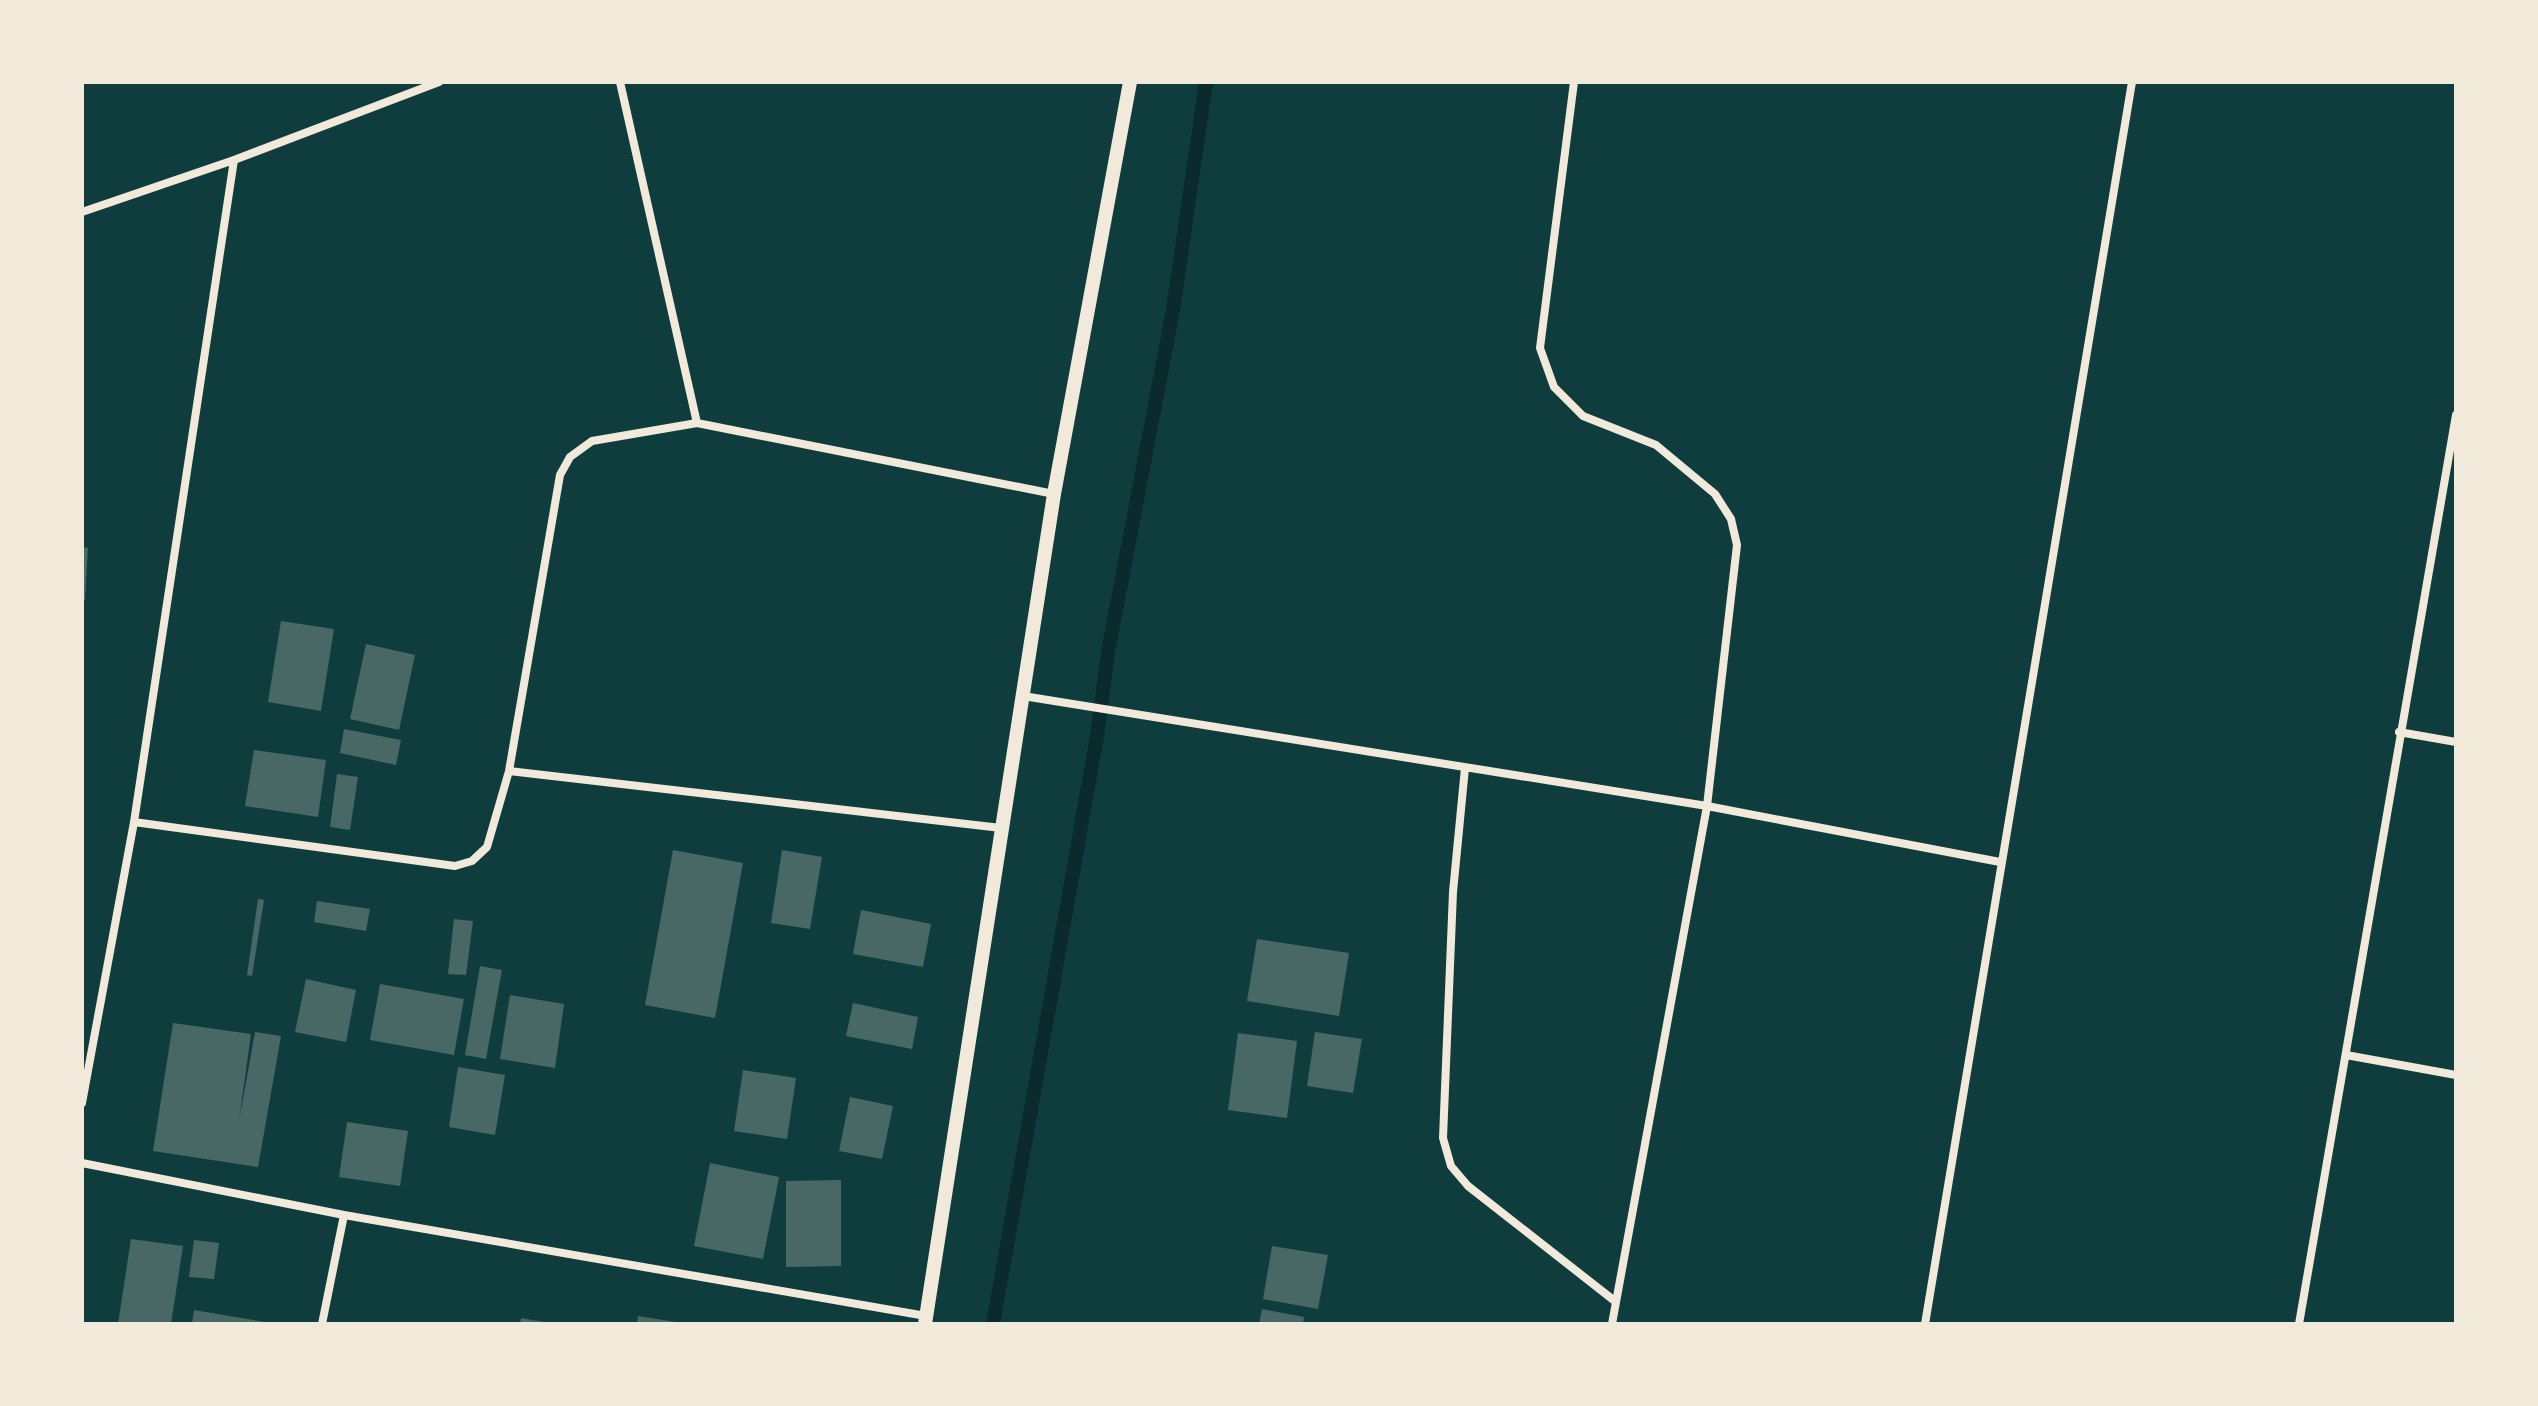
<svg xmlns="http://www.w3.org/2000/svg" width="2538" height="1406" font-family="'IBM Plex Sans',sans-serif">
  <rect width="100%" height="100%" fill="#0f3d3e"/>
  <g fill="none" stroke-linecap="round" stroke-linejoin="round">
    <!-- stream -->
    <path stroke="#0a2a2b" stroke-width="14" d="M993 1324 1097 736 1108 652 1173 310 1206 82"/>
  </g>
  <!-- building -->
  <path fill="#486865" d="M82 547 88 548 85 600H82Z
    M281 621 334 629 321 711 268 702Z
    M366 644 415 655 399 730 350 719Z
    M344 729 401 740 396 765 340 753Z
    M254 750 326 760 318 817 245 806Z
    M337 774 358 777 350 830 330 827Z
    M673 850 743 863 715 1018 645 1005Z
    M782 850 822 857 810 929 771 923Z
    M258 899 264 900 252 976 247 975Z
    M317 901 370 909 366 931 314 922Z
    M861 910 931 924 923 967 853 954Z
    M454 919 473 921 466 975 448 974Z
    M1257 939 1349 953 1339 1016 1247 1001Z
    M480 966 502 970 486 1059 465 1055Z
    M306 979 356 990 346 1042 295 1032Z
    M380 984 464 999 454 1055 370 1040Z
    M510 995 564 1004 555 1068 500 1059Z
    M853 1003 918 1017 912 1049 846 1036Z
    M173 1023 251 1034 239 1121 255 1032 281 1036 258 1167 153 1151Z
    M1315 1032 1362 1039 1353 1093 1307 1086Z
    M1238 1033 1297 1041 1287 1118 1228 1110Z
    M458 1067 505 1075 495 1135 449 1127Z
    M743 1070 796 1078 787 1139 734 1131Z
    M850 1097 893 1106 882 1159 839 1151Z
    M347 1122 408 1131 400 1186 339 1177Z
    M710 1163 779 1177 763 1259 694 1246Z
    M841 1180V1266L786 1267V1181Z
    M131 1239 183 1246 171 1324H118Z
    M194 1240 219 1243 214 1279 189 1277Z
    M1272 1246 1328 1255 1318 1309 1263 1299Z
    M1262 1309 1304 1317 1303 1324H1259Z
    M194 1310 265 1322V1324H192Z
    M638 1316 676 1322V1324H637Z
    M521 1318 544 1322V1324H520Z"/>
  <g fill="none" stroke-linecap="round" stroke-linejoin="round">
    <!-- minor -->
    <path stroke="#f1e9da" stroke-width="8" d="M1574 82 1540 348 1554 387 1583 416 1656 445 1715 494 1731 519 1737 545 1707 806 1612 1324
      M82 212 234 160 439 82
      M697 423 1054 494
      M1023 696 1707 806 2000 862
      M2399 732 2456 742
      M1465 768 1453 892 1443 1138 1451 1166 1468 1186 1616 1302
      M509 771 1001 828
      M134 822 455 866 472 861 487 847 509 771 560 475 570 457 592 441 697 423 620 82
      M2346 1055 2456 1075
      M82 1103 134 822 234 160
      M82 1163 344 1215 926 1316
      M322 1324 344 1215
      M1925 1324 2132 82
      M2299 1324 2456 415"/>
    <!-- tertiary -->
    <path stroke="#f1e9da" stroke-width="14" d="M925 1324 1054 494 1130 82"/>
  </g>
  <!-- border -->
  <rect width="2538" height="1406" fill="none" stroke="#f1e9da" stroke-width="168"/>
</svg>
